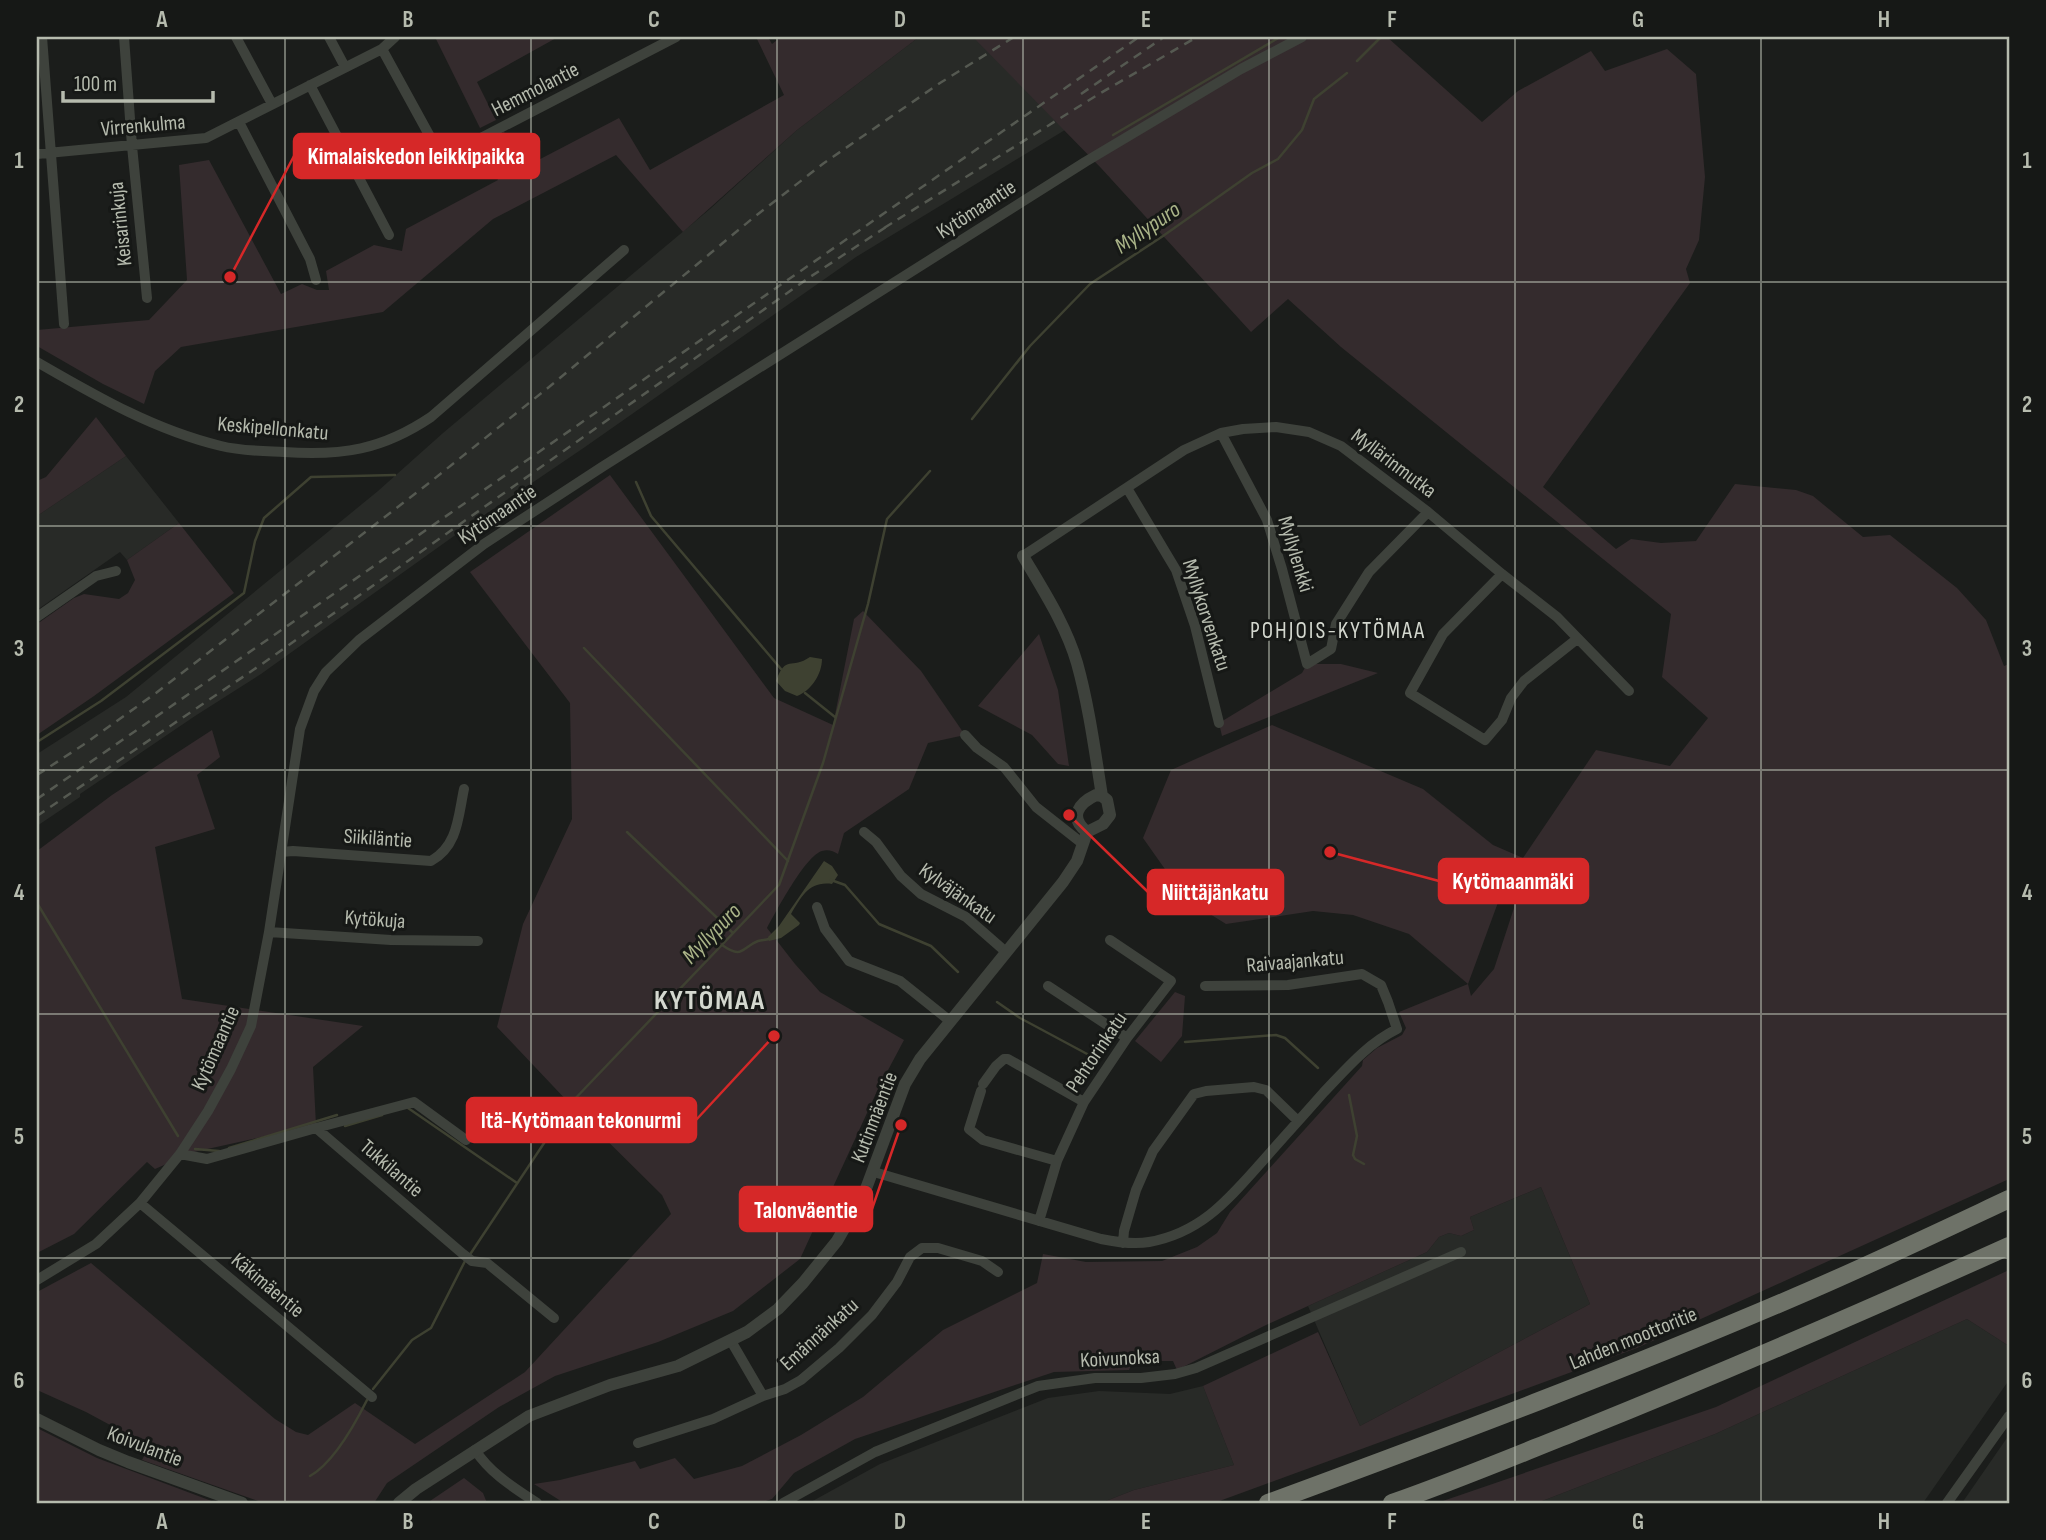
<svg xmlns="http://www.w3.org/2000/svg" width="2046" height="1540" font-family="'Sofia Sans Condensed',sans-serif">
  <rect width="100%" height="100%" fill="#1b1d1b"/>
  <!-- built -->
  <path fill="#282a27" d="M919 37H1225L1190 54 856 257 585 447 461 531 261 674 195 716 80 794V797L37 826V754L126 697 378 491 443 433 710 209 797 130Z
    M126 456 179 523 127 560 120 552 37 610V516Z
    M1541 1187 1590 1304 1360 1426 1308 1306 1427 1252 1439 1237 1449 1233 1461 1236 1474 1230 1470 1217Z
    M1967 1319 2009 1346V1380L1923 1503H1537L1715 1434Z
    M1203 1386 1234 1465 1134 1490 1101 1503H809L880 1464 1048 1398 1099 1391 1170 1394Z
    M2009 1435V1503H1962Z"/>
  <!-- green -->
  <path fill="#342b2d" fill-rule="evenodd" d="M435 37H558L477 82 496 120 480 128Z
    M756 37H768L772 44 781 37H919L797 130 683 232 616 155 493 219 383 312 181 347 155 371 144 404 103 384 37 346V330L149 320 187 280 179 165 209 160 281 294 302 284 317 290H329L326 271 374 245 402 251 406 229 498 180 480 144 504 132 523 168 619 118 650 170 784 95Z
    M973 37H1387L1482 122 1518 91 1591 51 1605 71 1667 49 1696 74 1705 177 1699 240 1686 269 1690 283 1543 487 1616 549 1631 539 1661 543 1696 541 1735 484 1796 490 1813 496 1863 537 1890 535 1957 588 1986 620 2004 666 2009 664V1179L1637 1348 1214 1503H1101L1134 1490 1234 1465 1203 1386 1318 1332 1360 1426 1590 1304 1541 1187 1470 1217 1474 1230 1461 1236 1449 1233 1439 1237 1427 1252 1264 1326 1177 1370 1173 1361H1133L1129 1370 1054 1372 855 1439 794 1473 772 1499 760 1503H564L534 1484 560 1480 635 1461 640 1469 675 1458 694 1479 742 1466 801 1435 863 1397 943 1330 1037 1283 1043 1254 1086 1262 1162 1261 1197 1247 1217 1233 1230 1212 1362 1066 1363 1060 1377 1048 1402 1035 1406 1028 1399 1012 1468 984 1409 934 1353 915 1313 911 1226 924 1186 899 1143 838 1171 770 1272 725 1423 789 1493 845 1523 858 1596 750 1670 766 1708 718 1662 677 1671 614 1341 347 1288 299 1251 332 1101 168ZM1523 859 1529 862 1494 969 1471 996 1468 984 1507 878Z
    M96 417 126 456 37 516V481L46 477Z
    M610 475 774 698 833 725 854 619 863 611 921 671 965 735 928 743 909 789 844 833 838 854C833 851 828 849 822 851 805 856 776 912 767 928L795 964 820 992 904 1040 878 1089 800 1259 733 1311 658 1342 555 1376 499 1407 387 1483 374 1503H264L142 1460 149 1446 86 1412 37 1390V1292L91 1263 275 1419 296 1432 308 1435 355 1403 415 1444 525 1372 671 1214 662 1195 570 1104 497 1027 523 924 572 819 570 703 470 572Z
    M179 523 234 593 94 696 37 735V624L74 598 84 594 119 599 128 593 135 580 127 560Z
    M1039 634 1058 690 1069 766 1058 764 1032 735 978 706Z
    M1307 664H1341L1378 673 1222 736 1219 723 1302 673Z
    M212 730 220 757 197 775 215 829 155 847 182 999 363 1026 313 1067 316 1125 194 1152 155 1169 147 1162 74 1234 37 1253V851L112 795Z
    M1175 992 1185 996 1182 1036 1161 1062 1135 1041Z
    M2009 1270V1346L1967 1319 1715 1434 1537 1503H1437L1716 1407Z
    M37 1428 97 1458 217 1503H37Z
    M464 1478 483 1493 487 1503H427Z"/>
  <!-- water -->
  <path fill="#3e4131" d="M810 657 822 659C822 674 811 691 797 696L785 691 776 681C786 654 791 670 810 657Z
    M824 861 832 866 838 875 832 884C809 881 802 896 791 914L800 923 799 925 781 938 769 941 768 937 779 926Z"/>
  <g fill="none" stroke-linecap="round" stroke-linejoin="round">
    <!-- stream -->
    <path stroke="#3e4131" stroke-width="2.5" d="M1357 61 1381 37
      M1113 135 1280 37
      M972 419 1030 346 1090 284 1163 236 1252 173 1278 159 1302 130 1314 99 1347 73
      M636 482 651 516 781 669
      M584 648 788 861
      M805 693 835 717
      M37 742 101 701 244 593 255 541 264 518 311 477 395 475
      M627 832 733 933
      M831 880 845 885 879 924 931 946 958 972
      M37 903 178 1136
      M722 945C743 960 742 947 758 941 762 940 766 940 769 939
      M997 1002 1020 1018 1089 1055
      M1185 1042 1276 1035 1285 1038 1318 1068
      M1349 1095 1357 1136 1353 1155 1355 1159 1364 1164
      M408 1108 517 1183
      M345 1126 382 1115
      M229 1148 337 1115
      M195 1149 219 1151
      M469 1256 570 1104 779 885 823 763 868 604 887 519 930 471
      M373 1389 412 1340 431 1328 465 1261
      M310 1476C333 1463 355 1424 367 1400"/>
    <!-- minor -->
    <path stroke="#3e423c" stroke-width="10" d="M42 37 64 324
      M124 37 132 146 147 298
      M236 37 272 104
      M329 37 345 67
      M382 49 433 142C438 150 442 155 452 153L676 37
      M310 85 389 235
      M239 122 310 259 316 280
      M37 154 206 138 382 49 395 37
      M37 362C96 396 154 430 221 446 241 451 263 451 284 452 342 456 382 450 431 417L624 250
      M1221 433 1267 520 1282 569 1307 664 1331 649 1336 624 1369 572 1428 512
      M1127 488 1176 570 1195 626 1219 723
      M1023 556 1184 450 1221 433 1243 429 1276 427 1309 432 1341 446 1428 512 1502 574 1557 617 1629 691
      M1502 574 1443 634 1410 693 1485 740 1502 720 1511 698 1524 681 1577 639
      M37 617 96 576 116 571
      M965 735 977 748 1004 767 1036 807 1083 844
      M864 832 876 842 901 876 921 894 966 917 1006 952
      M281 852 293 851 431 861C458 846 458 817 464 789
      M817 907 825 929 849 961 900 981 950 1021
      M269 932 391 940 478 941
      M1048 986 1127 1038
      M983 1084 996 1066 1004 1059H1008L1084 1102
      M981 1091 969 1129 983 1140 1057 1161
      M316 1128 414 1102 466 1140
      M180 1154 207 1159 316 1128 463 1254 472 1261 487 1263 554 1318
      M874 1172 1101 1239C1116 1242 1133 1245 1149 1242 1200 1233 1227 1201 1260 1164 1281 1140 1303 1116 1324 1092 1347 1068 1367 1044 1397 1029L1388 1002 1381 985 1362 974 1288 985 1205 986
      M140 1203 372 1397
      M1039 1221 1057 1161 1084 1102 1127 1038 1171 981 1110 940
      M1123 1243 1124 1231 1136 1190 1153 1151 1194 1094 1206 1091 1254 1087 1266 1090 1298 1121
      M37 1280 96 1244 140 1203 180 1154 208 1111 231 1069 251 1026 269 932 300 729 314 691 326 672 359 640 484 544 602 467 1085 162 1241 69 1302 37
      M731 1341 763 1396
      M638 1443 713 1419 763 1396 785 1389 801 1380 839 1348 872 1315 897 1282 910 1257 922 1248H938L982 1261 998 1272
      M475 1450C491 1474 513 1487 537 1503
      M783 1503 875 1452 1038 1386 1095 1378H1141L1175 1374 1196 1368 1461 1252
      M1947 1503 2009 1416"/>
    <!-- tertiary -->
    <path stroke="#3e423c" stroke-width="12" d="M1023 556C1043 590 1066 625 1077 663 1089 706 1095 752 1102 796
      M1096 795 1102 796 1107 800 1110 815 1103 824 1087 832C1068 817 1079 803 1096 795Z
      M37 1419 99 1450 128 1462 242 1503
      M399 1503 416 1489 529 1416 610 1385 678 1366 747 1332 778 1309 803 1283 837 1241 864 1194 905 1084 920 1059 1063 882 1077 861 1087 832"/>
    <!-- motorway -->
    <path stroke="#6e7268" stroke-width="18" d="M1268 1503C1450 1436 1633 1367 1811 1290 1878 1261 1943 1230 2009 1199
      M1392 1503C1455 1481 1517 1455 1580 1430 1724 1372 1867 1310 2009 1246"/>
    <!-- rail -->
    <path stroke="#555951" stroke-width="2.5" stroke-dasharray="9 7" stroke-linecap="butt" d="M1081 94 1164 37
      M884 228 1099 94 1197 37
      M37 775 83 745 156 693 429 483 549 387 753 218 824 163 940 83 1014 37
      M37 799 1139 37
      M37 816 262 664 810 277 892 223"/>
  </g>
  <!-- grid -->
  <path fill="none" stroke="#b6bbae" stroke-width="2" stroke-opacity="0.55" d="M285 37V1503M531 37V1503M777 37V1503M1023 37V1503M1269 37V1503M1515 37V1503M1761 37V1503M37 282H2009M37 526H2009M37 770H2009M37 1014H2009M37 1258H2009"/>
  <g text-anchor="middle" stroke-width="6" stroke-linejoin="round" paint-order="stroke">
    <!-- street labels -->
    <g font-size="21" fill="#b6bbae" stroke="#161816">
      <text transform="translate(535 89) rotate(-27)" y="7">Hemmolantie</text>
      <text transform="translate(143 125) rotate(-5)" y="7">Virrenkulma</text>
      <text transform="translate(976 209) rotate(-33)" y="7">Kytömaantie</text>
      <text transform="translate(120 224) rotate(-96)" y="7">Keisarinkuja</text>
      <text transform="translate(273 428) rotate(5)" y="7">Keskipellonkatu</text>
      <text transform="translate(1394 463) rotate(37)" y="7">Myllärinmutka</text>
      <text transform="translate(497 514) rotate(-34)" y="7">Kytömaantie</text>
      <text transform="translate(1296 554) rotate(73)" y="7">Myllylenkki</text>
      <text transform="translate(1207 615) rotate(72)" y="7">Myllykorvenkatu</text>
      <text transform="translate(378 838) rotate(4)" y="7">Siikiläntie</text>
      <text transform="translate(958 893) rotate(35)" y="7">Kylväjänkatu</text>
      <text transform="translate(375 919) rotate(4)" y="7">Kytökuja</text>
      <text transform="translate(1295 961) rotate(-5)" y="7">Raivaajankatu</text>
      <text transform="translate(215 1048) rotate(-66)" y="7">Kytömaantie</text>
      <text transform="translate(1096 1052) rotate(-56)" y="7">Pehtorinkatu</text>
      <text transform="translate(874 1117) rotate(-69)" y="7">Kutinmäentie</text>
      <text transform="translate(392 1168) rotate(41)" y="7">Tukkilantie</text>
      <text transform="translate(268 1285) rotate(40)" y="7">Käkimäentie</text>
      <text transform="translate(819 1334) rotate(-42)" y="7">Emännänkatu</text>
      <text transform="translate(1633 1338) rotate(-22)" y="7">Lahden moottoritie</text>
      <text transform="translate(1120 1358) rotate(-3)" y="7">Koivunoksa</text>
      <text transform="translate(145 1446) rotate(21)" y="7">Koivulantie</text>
    </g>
    <!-- water labels -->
    <g font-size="23" font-style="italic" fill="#aab488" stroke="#161816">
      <text transform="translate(1147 227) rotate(-34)" y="8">Myllypuro</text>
      <text transform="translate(711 933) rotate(-46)" y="8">Myllypuro</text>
    </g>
    <!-- neighbourhood labels -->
    <g font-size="23" letter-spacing="2" fill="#d4d8cf" stroke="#161816">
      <text x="1338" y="638">POHJOIS-KYTÖMAA</text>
    </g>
    <!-- district labels -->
    <g font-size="28" font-weight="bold" letter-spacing="2" fill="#d4d8cf" stroke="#161816">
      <text x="710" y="1009">KYTÖMAA</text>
    </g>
  </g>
  <!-- callouts -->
  <path fill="none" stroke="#d62828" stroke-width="2.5" d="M230 277L294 156M1330 852L1439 881M1069 815L1148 892M774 1036L696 1120M901 1125L872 1209"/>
  <g fill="#d62828" stroke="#161816" stroke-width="2.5">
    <circle cx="230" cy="277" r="7"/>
    <circle cx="1330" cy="852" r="7"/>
    <circle cx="1069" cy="815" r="7"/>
    <circle cx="774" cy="1036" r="7"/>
    <circle cx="901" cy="1125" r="7"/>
  </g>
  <g fill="#d62828" stroke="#d62828" stroke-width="2.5">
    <rect x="294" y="134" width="245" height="44" rx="7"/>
    <rect x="1439" y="859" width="149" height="44" rx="7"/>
    <rect x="1148" y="870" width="135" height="44" rx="7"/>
    <rect x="467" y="1098" width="229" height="44" rx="7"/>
    <rect x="740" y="1187" width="132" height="44" rx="7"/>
  </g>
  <g font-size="23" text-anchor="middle" font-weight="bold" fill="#fff">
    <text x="416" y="164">Kimalaiskedon leikkipaikka</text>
    <text x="1513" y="889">Kytömaanmäki</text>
    <text x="1215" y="900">Niittäjänkatu</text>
    <text x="581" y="1128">Itä-Kytömaan tekonurmi</text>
    <text x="806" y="1218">Talonväentie</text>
  </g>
  <!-- border -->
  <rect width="2046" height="1540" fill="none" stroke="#161816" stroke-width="77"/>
  <!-- scale -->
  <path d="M63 91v10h150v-10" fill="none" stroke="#b6bbae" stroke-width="3.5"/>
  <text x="74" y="91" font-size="21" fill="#b6bbae" stroke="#161816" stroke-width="5" paint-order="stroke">100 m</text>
  <rect x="38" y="38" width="1970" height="1464" fill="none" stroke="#b6bbae" stroke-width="2.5"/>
  <g font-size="23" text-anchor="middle" font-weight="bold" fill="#b6bbae">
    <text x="162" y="27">A</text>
    <text x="408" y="27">B</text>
    <text x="654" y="27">C</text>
    <text x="900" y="27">D</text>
    <text x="1146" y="27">E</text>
    <text x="1392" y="27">F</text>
    <text x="1638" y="27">G</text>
    <text x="1884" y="27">H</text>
    <text x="19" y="168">1</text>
    <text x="2027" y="168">1</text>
    <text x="19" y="412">2</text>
    <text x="2027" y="412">2</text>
    <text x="19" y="656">3</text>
    <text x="2027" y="656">3</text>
    <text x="19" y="900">4</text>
    <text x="2027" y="900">4</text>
    <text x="19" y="1144">5</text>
    <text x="2027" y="1144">5</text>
    <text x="19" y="1388">6</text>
    <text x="2027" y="1388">6</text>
    <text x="162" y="1529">A</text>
    <text x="408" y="1529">B</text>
    <text x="654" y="1529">C</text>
    <text x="900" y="1529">D</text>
    <text x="1146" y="1529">E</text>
    <text x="1392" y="1529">F</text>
    <text x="1638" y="1529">G</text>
    <text x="1884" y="1529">H</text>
  </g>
</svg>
